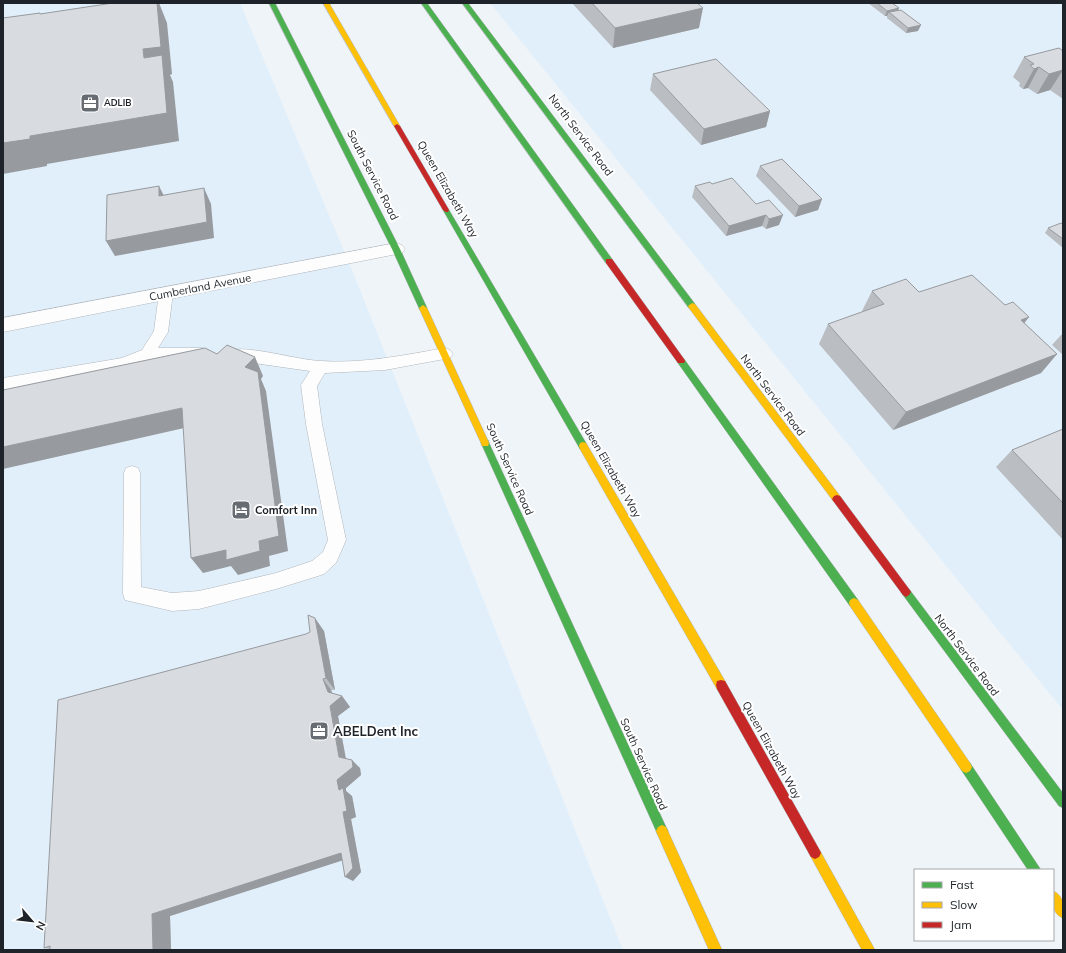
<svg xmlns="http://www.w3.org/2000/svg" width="1066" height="953" font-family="Mulish,sans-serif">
  <rect width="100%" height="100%" fill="#eff4f8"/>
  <!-- built -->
  <path fill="#e1effb" d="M3 3H240L352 270 623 950H3Z
    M490 3H1063V710Z"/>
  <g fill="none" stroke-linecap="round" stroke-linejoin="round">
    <!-- lane casing -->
    <g stroke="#b1b6ba" stroke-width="1">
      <path id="lane" d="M166 288 171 289 173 293 168 332 158 348H202L207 350 210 354 207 358 202 360H148L124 369 3 390V378L122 358 142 350 154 331 159 293 161 289Z
        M445 348 450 350 453 354 450 358 385 370 325 373 317 386 322 424 346 540 336 563 324 574 318 576 276 589 199 609 172 611 125 600 123 594 124 473 126 468 132 466 138 468 140 473 141 587 172 593 199 591 276 573 312 561 323 552 328 540 306 424 301 385 310 371 225 359 222 355 225 351C248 344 295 360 321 361 362 364 405 355 445 348Z"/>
    </g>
    <!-- street casing -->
    <g stroke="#b1b6ba" stroke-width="1">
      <path id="street" d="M396 243 402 245 405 249 402 253 3 332V318Z"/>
    </g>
    <!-- fast casing -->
    <g stroke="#b1b6ba" stroke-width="1">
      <path id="fast" d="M269 3H275L400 249 427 308 426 310H420L419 308 392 249Z
        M421 3H427L612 259V263H606Z
        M462 3H468L695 304V308H689Z
        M444 208H446L449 210 586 443 587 446 586 449H580L443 210Z
        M681 358 684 359 858 600 859 603 858 606 854 608 850 606 678 363 677 361 678 359Z
        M485 439 488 440 489 443 666 827 668 831 666 835 662 837 658 835 481 443 482 440Z
        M906 587 909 589 1063 793V808L1059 806 903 595 901 592 903 589Z
        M966 761 970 763 1041 870H1028L962 771 960 767 962 763Z"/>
    </g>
    <!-- slow casing -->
    <g stroke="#b1b6ba" stroke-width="1">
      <path id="slow" d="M323 3H329L400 126 399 127 394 126Z
        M692 303 695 304 840 496 842 499 840 502 837 503 834 502 689 308 688 306Z
        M423 305 427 308 489 443 488 446H482L481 443 419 308Z
        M583 442 586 443 725 681 726 685 725 689 721 690 717 689 580 449 579 446 580 443Z
        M854 598 858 600 970 763 972 767 970 771 966 773 962 771 850 606 849 603 850 600Z
        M662 825 666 827 722 950H709L656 831 658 827Z
        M815 847 819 849 875 950H862L811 857 809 853 811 849Z
        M1053 891C1065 896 1063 907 1063 918 1051 913 1053 902 1053 891Z"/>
    </g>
    <!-- jam casing -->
    <g stroke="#b1b6ba" stroke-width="1">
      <path id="jam" d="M397 124 400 126 449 210 448 212H446L443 210 394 126Z
        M606 259H612L684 359 685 361 684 363H678L606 263Z
        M837 495 840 496 909 589 911 592 909 595 906 597 903 595 834 502 832 499 834 496Z
        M721 680 725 681 819 849 821 853 819 857 815 859 811 857 717 689 716 685 717 681Z"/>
    </g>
    <!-- lane -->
    <use href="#lane" fill="#fdfdfe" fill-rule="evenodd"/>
    <!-- street -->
    <use href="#street" fill="#fdfdfe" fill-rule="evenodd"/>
    <!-- fast -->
    <use href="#fast" fill="#4caf50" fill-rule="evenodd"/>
    <!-- slow -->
    <use href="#slow" fill="#ffc107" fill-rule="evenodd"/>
    <!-- jam -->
    <use href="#jam" fill="#c62828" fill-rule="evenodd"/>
  </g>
  <!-- wall -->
  <path fill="#babdc2" d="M572 3H697L699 28 613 48Z
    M868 3H892L899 8 898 10 918 31 906 33 887 18V16H885Z
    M1063 51V99L1050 90 1037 94 1028 88 1023 89 1019 86 1020 83 1013 77 1024 57Z
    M653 74 770 111 766 127 701 145 650 90Z
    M760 166 822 199 818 210 795 217 756 176Z
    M712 184 756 204 779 225 766 229 762 226 726 236 692 197 695 186Z
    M1063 224V248L1045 233 1048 228Z
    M872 291 919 292 1005 305 1029 317 1024 323 1057 354 1041 373 893 430 819 344 828 324 863 312 862 311Z
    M1063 334V355L1052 345 1061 335Z
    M1063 429V540L996 467 1012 450Z
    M324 631 335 690H331L332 693 342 696 350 707 338 716 346 758 360 768 361 775 346 788V791L352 796 356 817 351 819 361 872 353 881 342 860 170 916 171 950H50V949L44 948Z"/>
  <!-- shaded-wall -->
  <path fill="#979a9e" d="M157 3H159L167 23 172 74 170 75 173 82 179 141 47 164V166L3 174V143L30 136 144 58 143 49Z
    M703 8 699 28 613 48 615 28Z
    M899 8 897 13 889 12 887 16H885L887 11Z
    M921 25 918 31 906 33 908 28Z
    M1039 67 1028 88 1023 89 1034 69Z
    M1063 70 1050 90 1037 94 1049 74Z
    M770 111 766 127 701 145 704 129Z
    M159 186 167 202 159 196Z
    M204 188 211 204 214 238 115 256 106 241Z
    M822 199 818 210 795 217 799 206Z
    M766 215 762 226 726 236 729 226Z
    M783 215 779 225 766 229 769 219Z
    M1029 317 1014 336 1021 320Z
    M1057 354 1041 373 893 430 906 412Z
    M255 357 263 376 261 379 266 391 288 551 269 556 270 566 238 575 231 566 203 573 191 558 259 541 245 367Z
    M182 408 193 426 3 469V447Z
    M315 618 324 631 335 690 326 678Z
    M323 679 331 690 336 701 342 696 350 707 338 716 347 766 339 757 328 692Z
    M352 760 360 768 361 775 346 788V791L352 796 356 817 351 819 361 872 353 881 345 877 343 812 337 780Z
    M341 853 350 858 170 916 171 950H153L152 914Z"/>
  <!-- building -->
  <path fill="#d8dce1" stroke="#979a9e" d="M113 3H157L161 47 143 49 144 58 162 55 167 113 30 136V139L3 143V18L40 13V14Z
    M592 3H697L703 8 615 28Z
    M877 3H892L899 8 887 11Z
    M901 10 921 25 908 28 889 12Z
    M1059 48 1063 51V70L1049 74 1039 67 1034 69 1030 65 1034 64 1024 57Z
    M716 59 770 111 704 129 653 74Z
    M782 159 822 199 799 206 760 166Z
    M732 178 756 204 769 200 783 215 769 219 766 215 729 226 695 186 710 182 712 184Z
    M159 186V196L204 188 207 222 106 241 107 195Z
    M1061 223 1063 224V239L1048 228Z
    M972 275 1005 305 1013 302 1029 317 1021 320 1057 354 906 412 828 324 884 304 872 291 906 279 919 292Z
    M227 345 255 357 245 367 258 372 279 536 259 541 260 551 226 560V550L191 558 182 408 3 447V390L205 348 217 354Z
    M1063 429V503L1012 450Z
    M308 615 315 618 326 678 323 679 328 692 342 696 330 706 339 757 352 760 353 767 337 780 339 790 343 788 347 811 343 812 353 868 345 877 341 853 152 914 153 950H50V946L44 948 58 700 306 634 310 632Z"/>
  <!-- icons -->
  <defs>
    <g id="office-square" transform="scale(1)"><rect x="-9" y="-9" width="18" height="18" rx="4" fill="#666c71" stroke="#fff"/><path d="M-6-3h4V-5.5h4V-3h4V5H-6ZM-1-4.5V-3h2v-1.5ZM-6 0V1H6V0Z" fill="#fff"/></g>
    <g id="hotel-square" transform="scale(1)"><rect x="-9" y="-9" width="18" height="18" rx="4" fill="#666c71" stroke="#fff"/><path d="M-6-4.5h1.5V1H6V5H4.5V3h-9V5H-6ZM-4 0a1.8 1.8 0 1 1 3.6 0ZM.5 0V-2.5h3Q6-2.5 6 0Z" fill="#fff"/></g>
  </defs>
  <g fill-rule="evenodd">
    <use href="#office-square" x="90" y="103"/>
    <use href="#hotel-square" x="241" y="510"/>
    <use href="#office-square" x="319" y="731"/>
  </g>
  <g text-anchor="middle" stroke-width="4" stroke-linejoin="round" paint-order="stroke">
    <!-- far-poi labels -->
    <g font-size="9" font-weight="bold" fill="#1d2328" stroke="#fff" text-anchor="start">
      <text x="104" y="106">ADLIB</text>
    </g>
    <!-- street labels -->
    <g font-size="11" fill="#1d2328" stroke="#fff">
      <text transform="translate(581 135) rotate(53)" y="4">North Service Road</text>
      <text transform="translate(373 175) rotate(63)" y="4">South Service Road</text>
      <text transform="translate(448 189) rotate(60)" y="4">Queen Elizabeth Way</text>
      <text transform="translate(200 287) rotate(-11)" y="4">Cumberland Avenue</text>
      <text transform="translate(773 395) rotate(53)" y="4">North Service Road</text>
      <text transform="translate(510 469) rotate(66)" y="4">South Service Road</text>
      <text transform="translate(611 469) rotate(60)" y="4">Queen Elizabeth Way</text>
      <text transform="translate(967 655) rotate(53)" y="4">North Service Road</text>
      <text transform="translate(772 750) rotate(61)" y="4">Queen Elizabeth Way</text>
      <text transform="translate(644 764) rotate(66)" y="4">South Service Road</text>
    </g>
    <!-- poi labels -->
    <g font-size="11" font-weight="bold" fill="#1d2328" stroke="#fff" text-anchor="start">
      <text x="255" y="514">Comfort Inn</text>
    </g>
    <!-- near-poi labels -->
    <g font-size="13" font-weight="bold" fill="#1d2328" stroke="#fff" text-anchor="start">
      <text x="333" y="736">ABELDent Inc</text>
    </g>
  </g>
  <!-- border -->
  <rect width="1066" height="953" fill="none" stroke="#1d2328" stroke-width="8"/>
  <!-- legend -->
  <rect x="914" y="869" width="140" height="72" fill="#ffffff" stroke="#a5a7a9"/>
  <rect x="922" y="882" width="20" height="6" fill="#4caf50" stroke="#a5a7a9"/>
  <text x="950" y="889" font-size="12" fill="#1d2328">Fast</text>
  <rect x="922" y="902" width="20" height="6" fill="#ffc107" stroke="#a5a7a9"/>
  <text x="950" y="909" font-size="12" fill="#1d2328">Slow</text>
  <rect x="922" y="922" width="20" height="6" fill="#c62828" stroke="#a5a7a9"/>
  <text x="950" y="929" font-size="12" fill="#1d2328">Jam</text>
  <!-- north arrow -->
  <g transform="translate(32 921) rotate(118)" stroke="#ffffff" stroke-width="3" paint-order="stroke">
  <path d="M0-3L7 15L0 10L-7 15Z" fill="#1d2328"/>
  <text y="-6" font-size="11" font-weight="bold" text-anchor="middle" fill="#1d2328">N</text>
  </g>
</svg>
